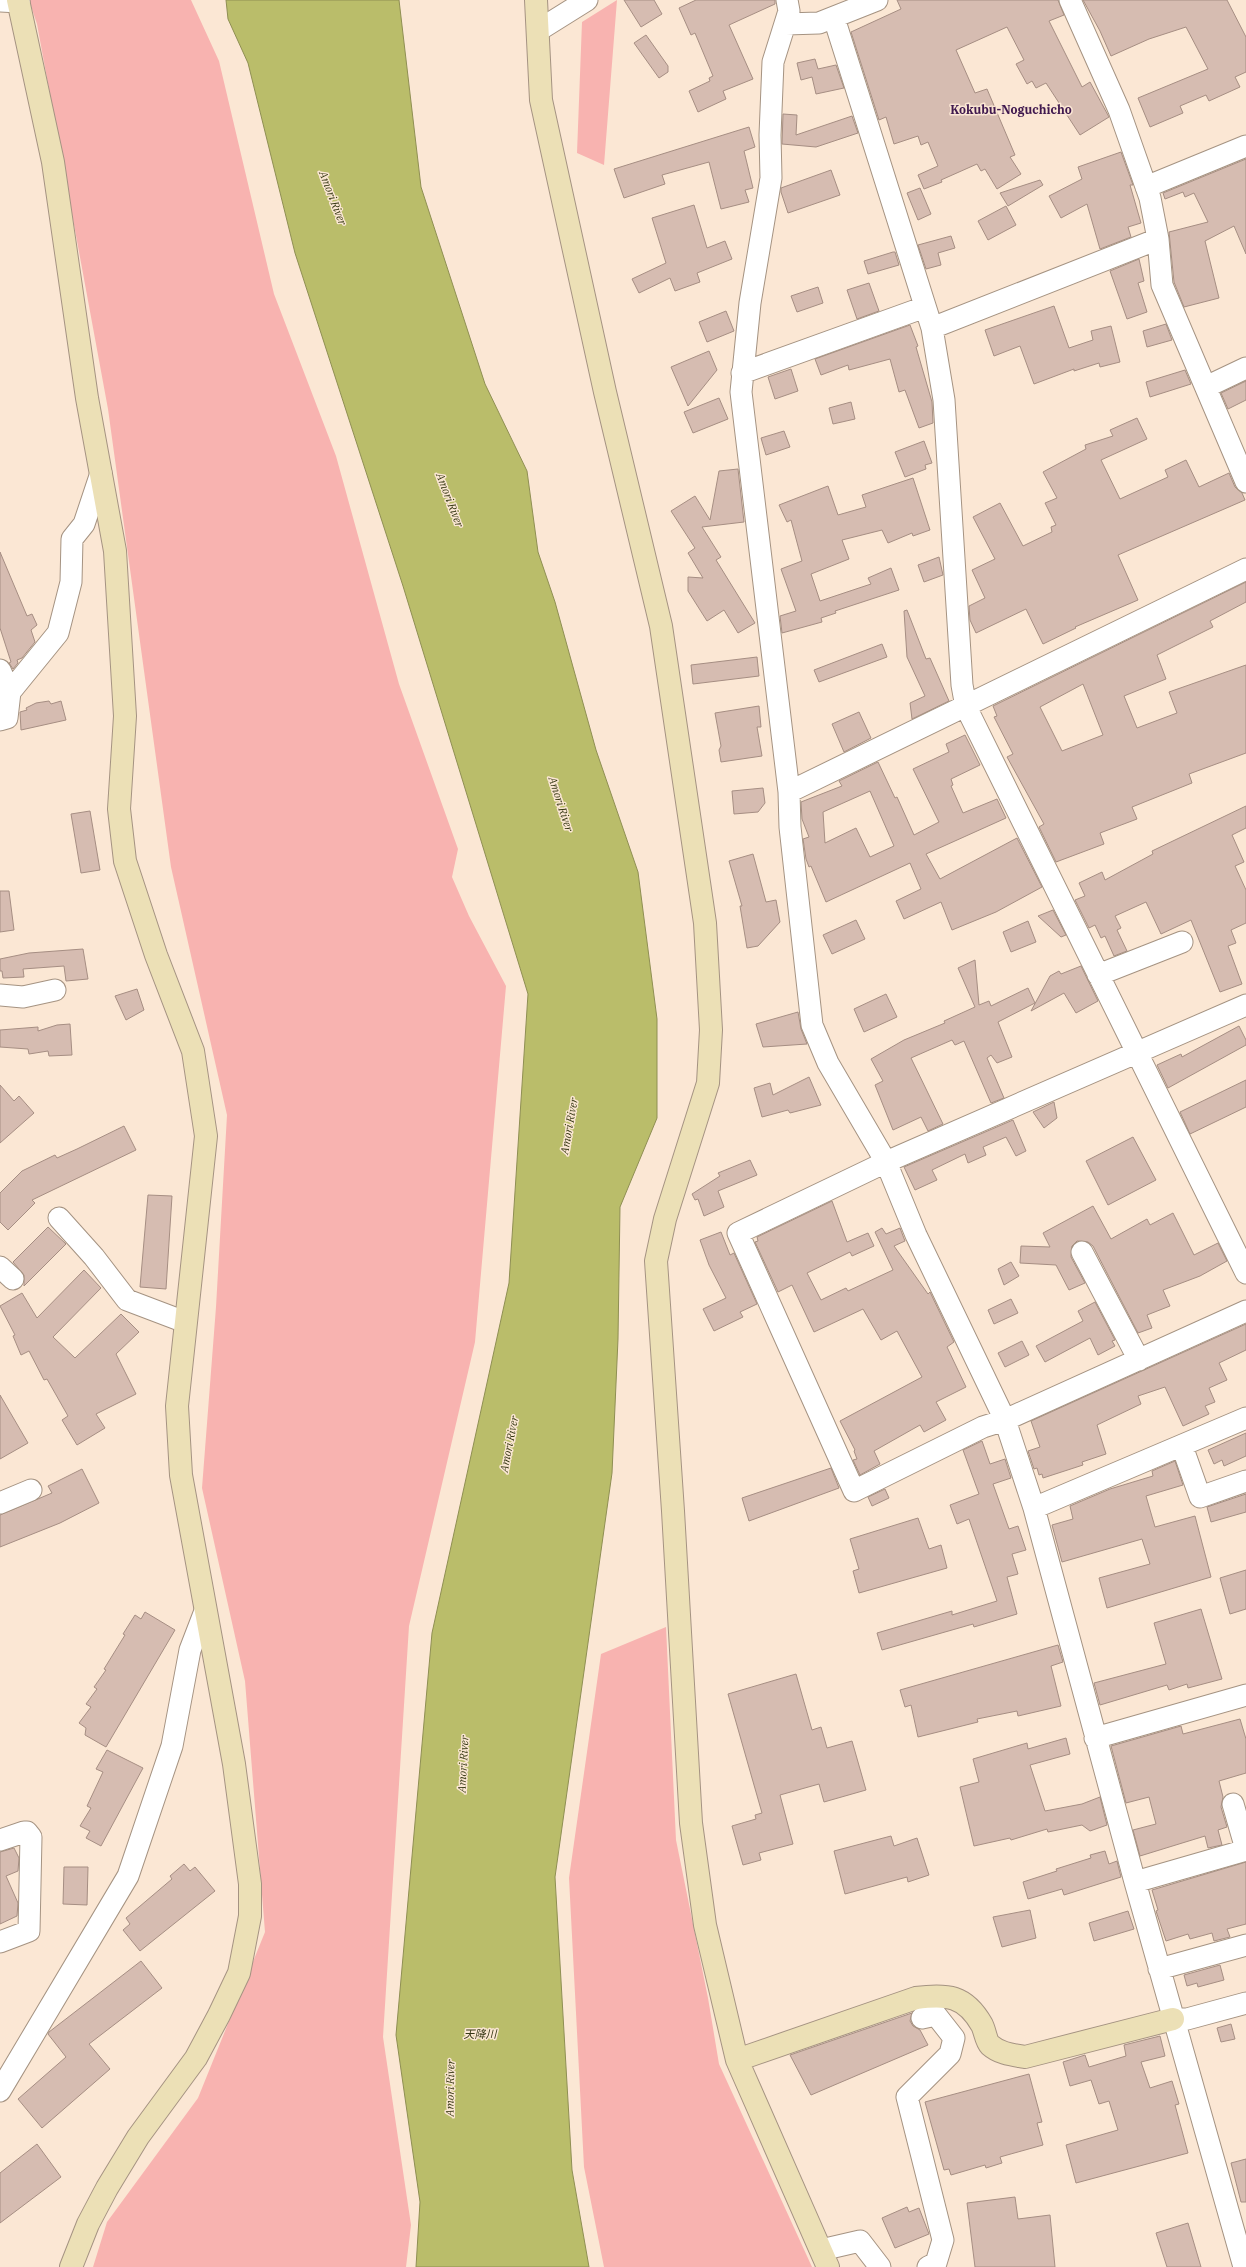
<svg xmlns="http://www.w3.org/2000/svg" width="1246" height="2267" font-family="'IBM Plex Serif','Noto Sans JP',serif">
  <rect width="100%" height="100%" fill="#fbe7d4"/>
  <!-- green -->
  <path fill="#f8b3b0" d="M29 0H191L219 61 274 294 336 456 399 684 458 849 452 877 469 916 506 986 475 1342 409 1626 383 2037 411 2225 406 2267H93L107 2222 198 2098 265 1932 245 1681 202 1488 216 1307 227 1115 171 867 108 409 37 24Z
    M617 0 604 165 577 153 582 22Z
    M666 1627 676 1840 708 1998 719 2064 812 2267H604L584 2167 569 1878 601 1654Z"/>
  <!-- water -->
  <path fill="#babd6a" stroke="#8f8f53" d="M226 0H399L421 187 485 384 527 471 538 552 555 602 596 750 638 872 657 1019V1118L620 1207 618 1339 612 1473 555 1877 572 2170 589 2267H416L420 2202 396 2035 432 1633 509 1283 528 994 403 586 295 253 248 63 228 19Z"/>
  <!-- building -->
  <path fill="#d6bcb1" stroke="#a68e83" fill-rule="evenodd" d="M624 0H654L662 14 641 27Z
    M696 0H775V4L729 25 753 79 723 91 726 99 698 112 689 91 710 81 709 78 713 76 695 33 691 35 679 8Z
    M897 0H1058L1064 15 1049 21 1082 87 1090 82 1109 117 1080 135 1046 83 1036 88 1032 81 1027 84 1016 64 1024 60 1007 27 956 50 975 93 987 89 1015 155 1010 157 1021 174 997 189 985 169 981 171 977 164 941 180 942 182 924 189 918 175 938 166 928 142 921 145 918 136 894 144 886 117 879 120 851 32 901 9Z
    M1083 0H1227L1246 37V72L1235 77 1240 87 1209 101 1206 95 1180 106 1183 113 1150 127 1138 98 1208 69 1186 27 1149 39 1111 56 1100 31Z
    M646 35 668 66V72L659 78 634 43Z
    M815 59 818 69 836 65 844 88 816 94 812 77 801 80 797 63Z
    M783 114 797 115 796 135 852 116 858 133 816 147 782 144Z
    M749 127 755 147 744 151 753 188 745 190 749 202 721 209 709 162 662 175 665 184 624 198 614 169Z
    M1121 152 1133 185H1130L1141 223 1128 227 1131 237 1100 249 1087 204 1061 218 1049 196 1082 179 1078 167Z
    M1246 159V254L1234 226 1205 241 1219 298 1184 307 1174 282 1169 232 1208 222 1194 193 1185 197 1183 192 1165 199 1163 193Z
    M831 170 840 195 788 213 781 192V188Z
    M1040 180 1043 185 1008 206 1000 193Z
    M920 188 931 214 918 220 907 193Z
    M694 205 707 248 725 241 732 259 697 273 700 282 675 291 670 278 639 293 632 279 666 263 652 218Z
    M1006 206 1016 225 988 240 978 221Z
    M951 236 955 248 938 253 941 265 926 269 918 245Z
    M893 252H895L899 265 868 274 864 261Z
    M1139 259 1144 281 1138 283 1147 312 1127 319 1110 271Z
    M869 283 879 311 857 319 847 290Z
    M818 287 823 303 797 312 791 296Z
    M1054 306 1069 348 1093 340 1091 331 1111 326 1120 362 1100 367 1099 363 1074 371V369L1034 384 1020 346 994 356 985 330Z
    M726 311 734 331 707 342 699 322Z
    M1166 324 1172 340 1147 347 1143 331Z
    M910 325 918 346 916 347 932 402 933 423 919 428 905 390 899 392 890 359 849 370 848 365 821 375 815 359Z
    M709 351 717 370 688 406 671 367Z
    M791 369 798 391 775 399 768 377Z
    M1185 370 1191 384 1150 397 1146 382Z
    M1246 381V400L1228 409 1221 393Z
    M719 398 728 419 693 433 684 412Z
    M851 402 855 419 833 424 829 408Z
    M1137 418 1147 439 1101 460 1120 499 1168 477 1165 470 1186 460 1199 487 1229 473 1235 487 1242 493 1245 500 1118 555 1138 600 1075 627 1076 628 1043 644 1026 609 976 633 970 620 969 606 985 598 972 570 995 559 973 517 1000 503 1023 546 1052 532 1051 527 1056 525 1045 503 1057 498 1043 472 1086 449 1085 445 1113 436 1110 430Z
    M784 431 790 447 766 455 761 438Z
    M924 441 932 463 925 465 926 469 905 477 895 452Z
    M738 469 744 522 702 527 721 557 716 560 755 623 738 633 724 610 707 621 688 591V577L703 578 688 553 695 548 671 511 695 496 710 520 719 471Z
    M913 478 930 530 913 536 912 533 888 543 882 530 842 540 849 559 811 574 820 601 871 584 868 578 891 568 899 590 835 611 836 613 821 618 822 622 782 633 780 616 796 611 781 569 802 561 791 520 787 522 779 505 828 486 838 515 866 507 862 495Z
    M0 552 27 616 32 614 37 625 31 630 35 642 22 658 17 660 18 663 13 669 9 663 11 662 0 628Z
    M939 557 943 575 924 582 918 565Z
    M1246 582V602L1210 621 1213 627 1157 655 1166 679 1124 696 1137 728 1177 713 1169 692 1246 665V753L1189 774 1192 783 1132 807 1137 819 1100 833 1104 844 1056 862 1039 827 1044 824 1007 757 1013 754 994 717 997 716 993 706ZM1083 684 1103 735 1062 751 1040 707Z
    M907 610 926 659 930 658 949 701 912 719 910 703 925 696 907 657 904 611Z
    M882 644 887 657 819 682 814 670Z
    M757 657 759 676 693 684 691 665Z
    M49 701 51 704 61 701 66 720 21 730 20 712 27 710 26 708 36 703Z
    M759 706 761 727H757L762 756 721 762 719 750 721 746 715 713Z
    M859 712 871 738 844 752 832 724Z
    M965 735 980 765 951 779 953 785 951 786 963 813 997 799 1006 818 926 854 940 879 1017 838 1042 887 996 912 952 930 941 902 904 919 896 901 921 889 910 863 826 902 811 866 809 867 806 859 803 839 809 837 802 819 801 802 842 786 839 781 878 762 895 798 897 797 914 835 939 822 913 769 949 752 946 744ZM870 791 894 846 870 857 856 828 825 843 823 812Z
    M763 788 765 803 758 812 734 814 732 791Z
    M1246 806V828L1232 835 1244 862 1235 866 1246 890V923L1231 930 1236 943 1228 946 1242 984 1220 992 1191 920 1161 934 1146 902 1115 916 1121 928 1117 930 1127 951 1114 956 1105 936 1101 938 1095 925 1089 928 1075 900 1085 896 1079 883 1102 872 1105 880 1153 854 1152 851Z
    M90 811 100 870 81 873 71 814Z
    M753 854 766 902 776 900 780 922 758 946 747 948 740 906H742L729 861Z
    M0 891H9L14 930 0 932Z
    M1053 910 1066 935 1061 937 1038 916Z
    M856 920 865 939 832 954 823 935Z
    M1028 921 1036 942 1011 952 1003 932Z
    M83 949 88 979 66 981 64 966 23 969 24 977 3 978 2 971H0V959L29 953Z
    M975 960 979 1005 989 1001 991 1006 1028 988 1035 1003 998 1022 1012 1057 997 1063 991 1055 987 1058 1004 1098 991 1103 964 1041 955 1045 952 1040 911 1058 943 1124 928 1131 921 1117 893 1130 875 1085 883 1081 871 1059 904 1040 945 1023 944 1021 975 1007 958 968Z
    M1081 966 1098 1001 1076 1013 1064 993 1031 1011 1050 976 1059 971 1061 974Z
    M137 989 144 1010 126 1020 115 996Z
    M886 994 897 1017 864 1032 854 1009Z
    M798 1012 801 1029 807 1044 763 1047 756 1024Z
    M70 1024 72 1055 49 1056 48 1051 29 1054 28 1049 0 1047V1030L38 1027V1031L57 1025Z
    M1239 1026 1246 1040V1045L1168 1088 1157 1065 1181 1054 1182 1057Z
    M809 1077 821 1105 790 1113 788 1110 762 1117 754 1088 770 1083 773 1095Z
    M1246 1080V1107L1190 1134 1180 1112Z
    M0 1085 14 1101 19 1096 34 1113 0 1143Z
    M1054 1102 1057 1118 1044 1128 1033 1112Z
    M1013 1120 1026 1151 1016 1156 1006 1137 983 1147 986 1155 968 1163 965 1154 932 1170 937 1180 915 1190 904 1167Z
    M124 1126 136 1150 32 1200 35 1203 8 1230 0 1222V1193L22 1171 55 1155 57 1158 77 1149Z
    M1133 1137 1156 1180 1108 1205 1086 1161Z
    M750 1160 757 1175 718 1191 724 1207 704 1216 698 1199 695 1200 692 1194 720 1176 718 1173Z
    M148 1195 172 1196 166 1289 140 1287Z
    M832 1201 847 1242 868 1233 874 1246 852 1256 850 1252 807 1273 821 1300 846 1288 848 1291 893 1270 875 1232 882 1228 886 1234 900 1228 905 1241 894 1246 928 1294 930 1292 954 1342 947 1347 966 1387 936 1402 946 1420 924 1432 920 1425 874 1451 880 1464 860 1475 853 1460 857 1459 854 1451 855 1450 840 1421 922 1377 897 1331 881 1340 863 1309 814 1332 792 1285 778 1292 755 1242 758 1241 757 1237Z
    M1093 1206 1111 1239 1147 1219 1150 1225 1173 1213 1194 1255 1218 1243 1227 1261 1200 1276 1163 1290 1170 1306 1147 1315 1152 1328 1138 1333 1093 1246 1088 1242 1077 1241 1072 1246 1071 1257 1085 1283 1069 1290 1056 1265 1020 1263 1021 1246 1050 1247 1043 1233Z
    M48 1227 66 1244 24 1286V1275L13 1262Z
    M721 1232 730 1255 734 1253 757 1304 740 1312 743 1317 714 1331 703 1309 726 1298 709 1265 700 1240Z
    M1011 1262 1019 1276 1004 1285 998 1269Z
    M84 1270 101 1288 53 1337 75 1358 121 1314 139 1332 116 1354 136 1394 96 1414 105 1428 77 1445 62 1420 68 1416 47 1379 44 1380 29 1351 21 1355 13 1336 15 1335 0 1306 22 1293 37 1318Z
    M1011 1299 1018 1313 994 1324 988 1310Z
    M1095 1302 1115 1340 1112 1341 1115 1346 1098 1355 1090 1338 1045 1362 1036 1346 1083 1321 1078 1311Z
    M1246 1324V1350L1219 1363 1227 1380 1209 1388 1215 1402 1205 1406 1209 1414 1183 1426 1165 1387 1138 1396 1141 1404 1097 1425 1106 1454 1082 1462 1083 1465 1043 1478 1042 1474 1039 1475 1037 1468 1034 1469 1028 1451 1040 1447 1031 1421Z
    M1022 1341 1029 1355 1005 1367 998 1353Z
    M0 1395 28 1443 0 1459Z
    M1246 1433V1456L1224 1466 1222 1460 1214 1464 1208 1450Z
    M982 1441 990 1464 1005 1459 1011 1478 993 1484 1009 1529 1018 1526 1026 1550 1012 1554 1018 1574 1007 1577 1017 1614 974 1627 973 1624 882 1650 877 1633 952 1611V1615L997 1601 969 1519 957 1524 950 1505 979 1494 963 1450Z
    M1175 1461 1183 1485 1146 1496 1155 1527 1195 1516 1211 1577 1107 1608 1099 1578 1150 1564 1142 1539 1062 1562 1052 1525 1073 1519 1070 1506 1110 1489 1153 1476 1152 1471Z
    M831 1468 839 1488 749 1521 742 1498Z
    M82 1469 99 1503 60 1523 0 1547V1515L52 1493 48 1486Z
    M885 1489 889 1498 872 1506 868 1497Z
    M1246 1494V1512L1211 1522 1207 1507Z
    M918 1518 929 1549 941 1545 947 1568 859 1593 853 1571 859 1569 850 1539Z
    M1246 1570V1609L1230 1614 1220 1578Z
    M1201 1609 1222 1679 1188 1688 1187 1684 1169 1690 1167 1685 1100 1705 1094 1683 1166 1664 1154 1623Z
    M145 1612 175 1630 106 1747 85 1735 86 1728 79 1723 91 1707 86 1704 97 1689 94 1687 106 1670 104 1669 125 1635 123 1634 135 1615 141 1619Z
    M1058 1645 1063 1662 1051 1666 1061 1706 1018 1716 1017 1711 977 1719 978 1722 918 1737 911 1705 905 1707 900 1690Z
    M796 1674 812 1730 821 1727 827 1748 852 1741 866 1790 824 1802 819 1784 780 1795 793 1844 759 1853 761 1860 743 1865 732 1826 756 1819 755 1815 762 1813 728 1694Z
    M1240 1719 1246 1739V1773L1219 1781 1223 1797 1221 1807 1227 1827 1218 1830 1222 1845 1208 1848 1205 1836 1140 1856 1133 1830 1156 1824 1149 1797 1126 1803 1111 1746 1181 1726 1183 1734Z
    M1066 1738 1070 1754 1030 1765 1045 1811 1082 1804 1100 1797 1107 1825 1090 1831 1082 1825 1048 1832 1047 1829 1011 1840 1010 1838 974 1846 960 1787 979 1782 973 1759 1027 1743 1028 1749Z
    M107 1750 143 1768 101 1846 86 1838 90 1831 80 1826 91 1808 87 1806 103 1772 96 1769Z
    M891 1836 894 1846 917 1838 929 1875 908 1882 907 1877 845 1894 834 1851Z
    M14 1848 19 1858 18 1871 6 1876 18 1903 17 1916 0 1924V1852Z
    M1105 1851 1109 1864 1117 1861 1121 1877 1064 1895 1062 1889 1028 1899 1023 1882 1057 1871 1056 1869 1091 1858 1090 1855Z
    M1246 1862V1924L1227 1929 1230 1937 1214 1941 1212 1933 1190 1939 1188 1934 1166 1941 1156 1911 1158 1910 1152 1890Z
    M184 1864 190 1871 195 1867 215 1891 140 1951 123 1930 130 1924 126 1918 172 1879 170 1876Z
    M64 1867H88L87 1905 63 1904Z
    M1030 1910 1036 1938 1002 1947 993 1917Z
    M1128 1911 1134 1929 1094 1941 1089 1923Z
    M141 1961 162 1988 89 2044 110 2069 42 2128 18 2099 66 2057 48 2034 49 2032Z
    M1220 1965 1224 1980 1198 1987 1197 1983 1187 1986 1184 1975Z
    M912 2013 910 2021 913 2026 920 2030 928 2045 811 2095 790 2055Z
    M1231 2024 1235 2039 1221 2042 1217 2028Z
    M1160 2036 1165 2056 1141 2062 1150 2088 1172 2081 1179 2104 1175 2105 1188 2153 1076 2183 1066 2145 1118 2130 1109 2101 1099 2104 1091 2080 1070 2086 1063 2062 1085 2055 1089 2067 1126 2056 1124 2045Z
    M1029 2074 1042 2122 1037 2123 1043 2145 1000 2157 1002 2163 986 2168 985 2165 951 2175 949 2169 944 2170 925 2102Z
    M37 2144 61 2177 0 2223V2173Z
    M1246 2159V2202H1241L1231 2163Z
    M1015 2197 1018 2219 1050 2215 1055 2267H975L967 2203Z
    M907 2207 909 2212 919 2208 929 2234 895 2248 882 2218Z
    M1188 2223 1201 2267H1167L1156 2233Z"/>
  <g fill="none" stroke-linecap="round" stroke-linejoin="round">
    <!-- street casing -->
    <g stroke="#a59382" stroke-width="23">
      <path id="street" d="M787 0 789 11 773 62 770 135 771 178 750 303 741 392 789 792 790 827 812 1025 828 1063 886 1162 916 1235 1005 1420 1034 1508 1135 1882 1244 2267
        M1070 0 1119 110 1150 198 1158 239 1162 285 1246 482
        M0 1 19 2
        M834 18 932 328 944 400 962 685 966 707 1246 1273
        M786 24 819 23 877 0
        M539 30 587 0
        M1146 187 1246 146
        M932 328 1158 239
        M742 373 925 307
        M1206 387 1246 368
        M0 670 10 692 7 718 0 720
        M10 692 58 633 71 582 72 539 84 524 101 473
        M789 792 1246 569
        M1098 975 1182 942
        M0 995 23 997 55 990
        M1246 1005 886 1162 738 1233 854 1491 983 1427 1005 1420 1246 1311
        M59 1218 94 1257 127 1300 185 1322
        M1082 1252 1139 1360
        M0 1267 13 1279
        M1182 1446 1200 1497 1246 1481
        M0 1503 31 1490
        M1034 1508 1246 1418
        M1095 1738 1246 1695
        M1233 1804 1246 1849
        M0 1840 24 1832H27L31 1837 29 1931 0 1942
        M1135 1882 1246 1850
        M1159 1969 1246 1945
        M922 2018 936 2015 954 2038 950 2054 907 2097 943 2240 936 2263 928 2267
        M1173 2019H1187L1246 2003
        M0 2091 128 1876 172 1746 190 1650 205 1611
        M821 2250 860 2241 880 2267"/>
    </g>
    <!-- secondary casing -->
    <g stroke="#a59382" stroke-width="24">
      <path id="secondary" d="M18 0 53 162 87 398 115 551 125 716 119 809 125 861 156 955 193 1051 206 1136 177 1406 181 1475 234 1764 250 1884V1916L239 1973 219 2015 196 2058 138 2137 107 2188 88 2224 71 2267
        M536 0 541 100 605 392 661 626 705 923 711 1030 708 1083 665 1219 656 1261 673 1511 691 1823 705 1925 737 2060 828 2267
        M737 2060 916 1998C947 1994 965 1995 982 2025 985 2031 986 2041 990 2045 1000 2054 1014 2055 1025 2057L1173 2019"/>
    </g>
    <!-- street -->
    <use href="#street" stroke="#fff" stroke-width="21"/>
    <!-- secondary -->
    <use href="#secondary" stroke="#ece0b6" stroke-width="22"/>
  </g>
  <g text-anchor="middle" stroke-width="3" stroke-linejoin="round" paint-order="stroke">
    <!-- water labels -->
    <g font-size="11" font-style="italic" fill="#373814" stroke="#fbe7d4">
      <text transform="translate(333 198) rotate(69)" y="4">Amori River</text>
      <text transform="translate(450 500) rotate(69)" y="4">Amori River</text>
      <text transform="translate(561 804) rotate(72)" y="4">Amori River</text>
      <text transform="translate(569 1126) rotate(-80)" y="4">Amori River</text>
      <text transform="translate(509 1444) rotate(-79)" y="4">Amori River</text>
      <text transform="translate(463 1764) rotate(-87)" y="4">Amori River</text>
      <text x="480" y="2038">天降川</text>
      <text transform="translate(450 2088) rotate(-89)" y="4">Amori River</text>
    </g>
    <!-- quarter labels -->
    <g font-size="12" font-weight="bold" fill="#3f184e" stroke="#fbe7d4">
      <text x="1011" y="114">Kokubu-Noguchicho</text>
    </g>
  </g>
</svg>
